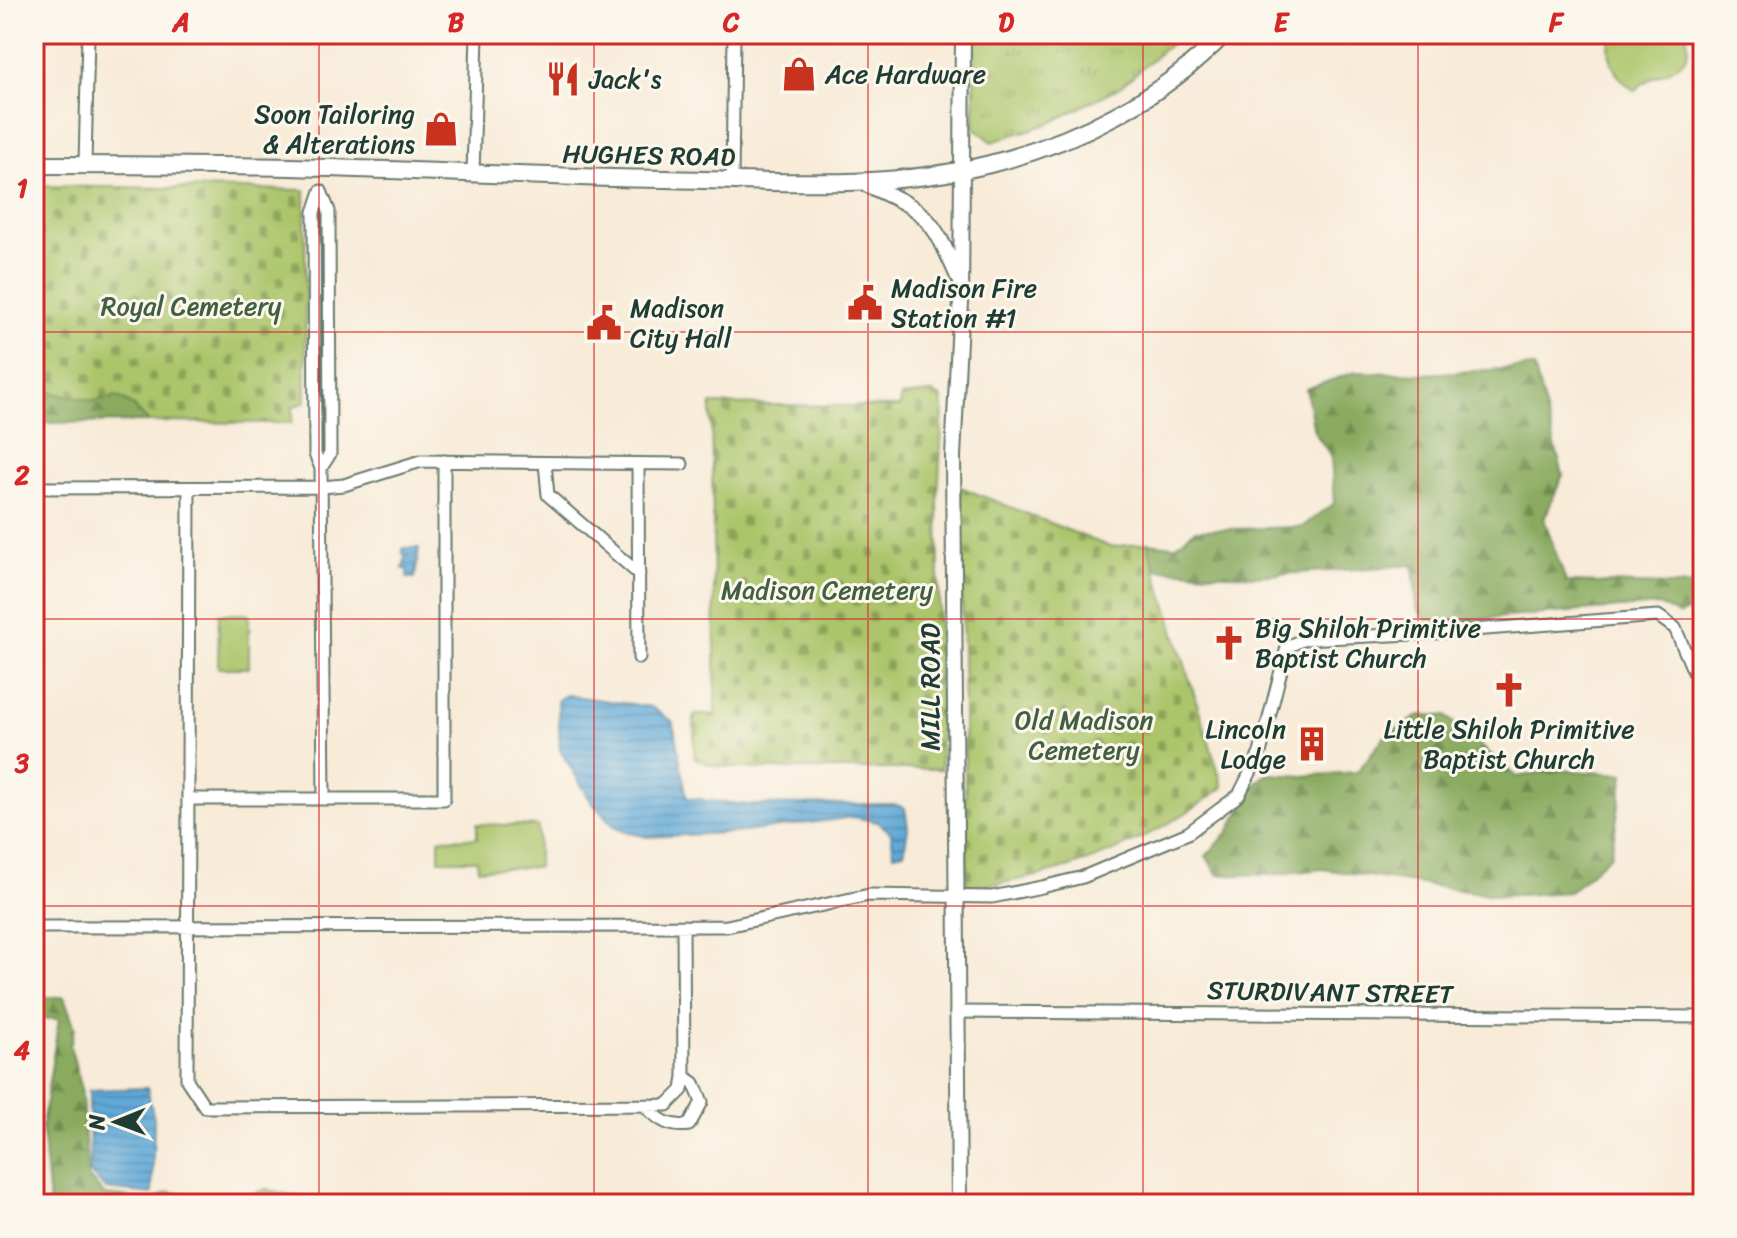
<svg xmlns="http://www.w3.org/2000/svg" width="1737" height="1238" font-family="Sriracha,sans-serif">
  <defs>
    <pattern id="grass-tufts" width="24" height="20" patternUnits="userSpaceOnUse" patternTransform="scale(2)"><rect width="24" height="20" fill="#acc56a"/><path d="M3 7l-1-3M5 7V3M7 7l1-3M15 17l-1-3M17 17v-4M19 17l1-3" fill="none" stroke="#8ba158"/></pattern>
    <pattern id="forest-firs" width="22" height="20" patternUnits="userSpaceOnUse" patternTransform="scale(2)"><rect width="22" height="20" fill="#89aa5e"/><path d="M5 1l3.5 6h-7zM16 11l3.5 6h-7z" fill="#6f8c4e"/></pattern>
    <pattern id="cemetery-stones" width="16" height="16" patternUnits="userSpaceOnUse" patternTransform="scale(2)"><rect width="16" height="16" fill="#acc56a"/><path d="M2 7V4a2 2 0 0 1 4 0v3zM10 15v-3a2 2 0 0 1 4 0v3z" fill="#8ba158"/></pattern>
    <pattern id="water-rules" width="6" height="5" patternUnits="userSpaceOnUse" patternTransform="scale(2)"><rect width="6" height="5" fill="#60a9d8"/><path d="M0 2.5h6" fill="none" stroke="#4f8bb0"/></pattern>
  </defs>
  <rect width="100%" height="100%" fill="#fbf7ec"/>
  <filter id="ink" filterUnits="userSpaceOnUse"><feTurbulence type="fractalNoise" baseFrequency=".0125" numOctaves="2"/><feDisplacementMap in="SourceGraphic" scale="16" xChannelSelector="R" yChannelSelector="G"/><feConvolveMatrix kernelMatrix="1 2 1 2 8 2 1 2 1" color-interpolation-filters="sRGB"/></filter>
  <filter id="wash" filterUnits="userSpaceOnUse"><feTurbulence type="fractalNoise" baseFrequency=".006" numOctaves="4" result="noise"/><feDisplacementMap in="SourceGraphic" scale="32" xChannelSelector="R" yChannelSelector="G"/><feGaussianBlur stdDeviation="1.8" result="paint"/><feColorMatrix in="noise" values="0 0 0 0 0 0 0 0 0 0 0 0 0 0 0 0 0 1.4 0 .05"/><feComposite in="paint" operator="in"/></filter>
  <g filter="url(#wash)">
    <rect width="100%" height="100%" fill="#f8ebd8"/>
    <!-- grass -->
    <path fill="url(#grass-tufts)" stroke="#66814f" stroke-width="2" d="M974 34H1173L1176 39 1120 87 1050 123 992 142 974 127Z"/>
    <!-- forest -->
    <path fill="url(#forest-firs)" stroke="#547449" stroke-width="2" d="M1534 367 1563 475 1544 519 1566 582 1703 586V605L1679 615 1659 605 1428 623 1417 609 1413 565 1254 576 1155 569 1147 543 1175 546 1195 530 1302 527 1334 503 1331 456 1314 431 1306 389 1355 372 1425 374Z
      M34 389 93 401 117 396 134 406 149 422 34 423Z
      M1420 715 1446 716 1517 777 1554 770 1624 774 1611 855 1569 892 1500 896 1323 869 1270 875H1218L1206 856 1227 834 1258 781 1268 774 1303 776 1357 772 1384 737Z
      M34 997H64L75 1028 70 1046 81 1086 88 1177 105 1195 151 1200 169 1192 237 1199 266 1189 324 1203 446 1197 529 1202 588 1199 685 1204H49L42 1126 59 1019 34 1018Z"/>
    <!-- cemetery -->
    <path fill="url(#cemetery-stones)" stroke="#66814f" stroke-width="2" d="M34 186 305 190 306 402 293 407 292 423 149 422 134 406 117 396 93 401 34 389Z
      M932 393 941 397 943 409 938 496 941 769H756L715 766 694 758V715L716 714 711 404 900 407 901 396Z
      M960 487 1110 547 1147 543 1223 787C1148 844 1061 879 967 887Z"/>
    <!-- park -->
    <path fill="#acc56a" stroke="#66814f" stroke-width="2" d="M1611 34H1686C1699 74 1651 69 1635 91 1615 78 1605 58 1611 34Z
      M219 614H249V668H218Z
      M477 824 538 826V867L478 869 477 860H439V839L477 838Z"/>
    <!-- water -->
    <path fill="url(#water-rules)" stroke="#407386" stroke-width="2" d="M403 548H419L415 578H407V569H403L406 555 403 554Z
      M566 695 651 707 673 722 687 798 749 805 894 804 905 808 908 828 904 852 894 854 891 833 878 822 853 817 743 832 647 837 617 829 592 803 560 750 558 700Z
      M147 1088 154 1119 152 1194 106 1189 90 1173 89 1090Z"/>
  </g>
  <g filter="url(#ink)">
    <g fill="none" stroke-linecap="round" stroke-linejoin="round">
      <!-- minor casing -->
      <g stroke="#6b7a6d" stroke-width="15">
        <path id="minor" d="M85 165 88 34
          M473 174 477 34
          M732 180 734 34
          M545 463 548 495 639 574
          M638 464 639 658
          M321 468 330 454 329 211 321 191 314 212 315 454 321 468 324 797
          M34 488 322 487 344 485 421 461 682 464
          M189 489 187 1080 205 1107 667 1105 682 1090 684 1076 683 926
          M190 799H444V461
          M34 927 727 926 869 895 992 897 1042 887 1083 877 1188 833 1239 795 1260 753 1287 647 1304 639 1434 633 1658 616 1675 628 1703 693
          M956 1012 1703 1017
          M646 1107C659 1120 670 1128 689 1125L702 1102 694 1083 684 1076"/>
      </g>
      <!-- tertiary casing -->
      <g stroke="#6b7a6d" stroke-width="18">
        <path id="tertiary" d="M861 182C926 212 929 211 958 277
          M959 1204 953 456 961 302 963 34"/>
      </g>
      <!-- secondary casing -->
      <g stroke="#6b7a6d" stroke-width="20">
        <path id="secondary" d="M34 165C141 165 248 165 355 169 458 172 561 178 664 179 772 181 884 191 990 164 1077 142 1161 99 1224 34"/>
      </g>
      <!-- minor -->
      <use href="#minor" stroke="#fff" stroke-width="11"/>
      <!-- tertiary -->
      <use href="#tertiary" stroke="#fff" stroke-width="14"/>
      <!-- secondary -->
      <use href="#secondary" stroke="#fff" stroke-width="16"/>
    </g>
  </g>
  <!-- grid -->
  <path fill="none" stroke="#d62828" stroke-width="2" stroke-opacity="0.55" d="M319 34V1204M594 34V1204M868 34V1204M1143 34V1204M1418 34V1204M34 332H1703M34 619H1703M34 906H1703"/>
  <!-- icons -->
  <defs>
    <g id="shop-bare" transform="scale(2.76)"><path d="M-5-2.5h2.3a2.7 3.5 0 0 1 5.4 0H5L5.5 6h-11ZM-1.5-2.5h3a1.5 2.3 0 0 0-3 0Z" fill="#c8321e" stroke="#fbf7ec" stroke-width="2.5" paint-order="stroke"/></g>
    <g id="restaurant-bare" transform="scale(2.76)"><path d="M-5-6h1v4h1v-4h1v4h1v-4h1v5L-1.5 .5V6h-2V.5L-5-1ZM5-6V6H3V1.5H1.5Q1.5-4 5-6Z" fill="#c8321e" stroke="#fbf7ec" stroke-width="2.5" paint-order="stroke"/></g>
    <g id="civic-bare" transform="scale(2.76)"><path d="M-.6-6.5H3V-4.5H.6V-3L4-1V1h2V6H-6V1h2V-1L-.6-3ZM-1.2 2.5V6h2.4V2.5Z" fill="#c8321e" stroke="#fbf7ec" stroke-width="2.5" paint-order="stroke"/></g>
    <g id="church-bare" transform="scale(2.76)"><path d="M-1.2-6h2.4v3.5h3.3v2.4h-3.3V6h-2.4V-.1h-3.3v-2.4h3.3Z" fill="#c8321e" stroke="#fbf7ec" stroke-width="2.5" paint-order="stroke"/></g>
    <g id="building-bare" transform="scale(2.76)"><path d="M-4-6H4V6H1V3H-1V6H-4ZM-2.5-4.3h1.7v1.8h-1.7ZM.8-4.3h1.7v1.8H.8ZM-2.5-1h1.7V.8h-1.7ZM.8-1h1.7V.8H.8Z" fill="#c8321e" stroke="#fbf7ec" stroke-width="2.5" paint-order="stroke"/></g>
  </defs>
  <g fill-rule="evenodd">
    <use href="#shop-bare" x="799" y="74"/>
    <use href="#restaurant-bare" x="563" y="79"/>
    <use href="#shop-bare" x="441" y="129"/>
    <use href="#civic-bare" x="865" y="303"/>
    <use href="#civic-bare" x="604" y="323"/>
    <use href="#church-bare" x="1229" y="643"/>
    <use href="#church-bare" x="1509" y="690"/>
    <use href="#building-bare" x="1312" y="744"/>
  </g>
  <g text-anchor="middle" stroke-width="6" stroke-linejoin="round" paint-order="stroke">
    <!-- poi labels -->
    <g font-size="26" fill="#1f3d34" stroke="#fbf7ec" text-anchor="start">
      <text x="825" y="83">Ace Hardware</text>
      <text x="589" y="88">Jack's</text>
      <text x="415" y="123" text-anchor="end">Soon Tailoring<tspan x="415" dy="30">&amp; Alterations</tspan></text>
      <text x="891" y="297">Madison Fire<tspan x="891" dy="30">Station #1</tspan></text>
      <text x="630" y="317">Madison<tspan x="630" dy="30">City Hall</tspan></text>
      <text x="1255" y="637">Big Shiloh Primitive<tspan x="1255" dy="30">Baptist Church</tspan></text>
      <text x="1286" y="738" text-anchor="end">Lincoln<tspan x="1286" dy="30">Lodge</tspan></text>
      <text x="1509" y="738" text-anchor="middle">Little Shiloh Primitive<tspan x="1509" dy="30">Baptist Church</tspan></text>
    </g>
    <!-- street labels -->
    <g font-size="26" fill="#1f3d34" stroke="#fbf7ec">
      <text transform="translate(649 155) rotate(1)" y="9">HUGHES ROAD</text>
      <text transform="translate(930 687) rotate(-90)" y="9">MILL ROAD</text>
      <text transform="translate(1330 992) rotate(1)" y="9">STURDIVANT STREET</text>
    </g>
    <!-- park labels -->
    <g font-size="26" fill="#425f42" stroke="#fbf7ec">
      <text x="191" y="315">Royal Cemetery</text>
      <text x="827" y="599">Madison Cemetery</text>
      <text x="1084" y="729">Old Madison<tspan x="1084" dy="30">Cemetery</tspan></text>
    </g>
  </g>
  <!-- margin -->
  <rect width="1737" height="1238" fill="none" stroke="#fbf7ec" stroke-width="88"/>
  <!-- north arrow -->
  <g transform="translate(116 1122) rotate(269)" stroke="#fbf7ec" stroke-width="6" paint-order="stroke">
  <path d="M0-6L14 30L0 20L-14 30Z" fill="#1f3d34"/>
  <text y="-12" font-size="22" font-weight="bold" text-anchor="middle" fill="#1f3d34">N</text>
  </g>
  <rect x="44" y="44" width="1649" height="1150" fill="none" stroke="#d62828" stroke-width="3"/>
  <g font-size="26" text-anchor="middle" font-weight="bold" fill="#d62828">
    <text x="181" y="31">A</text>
    <text x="456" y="31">B</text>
    <text x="731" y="31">C</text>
    <text x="1006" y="31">D</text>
    <text x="1281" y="31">E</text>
    <text x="1556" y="31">F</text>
    <text x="22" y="197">1</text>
    <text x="22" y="484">2</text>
    <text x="22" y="772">3</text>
    <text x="22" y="1059">4</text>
  </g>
</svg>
